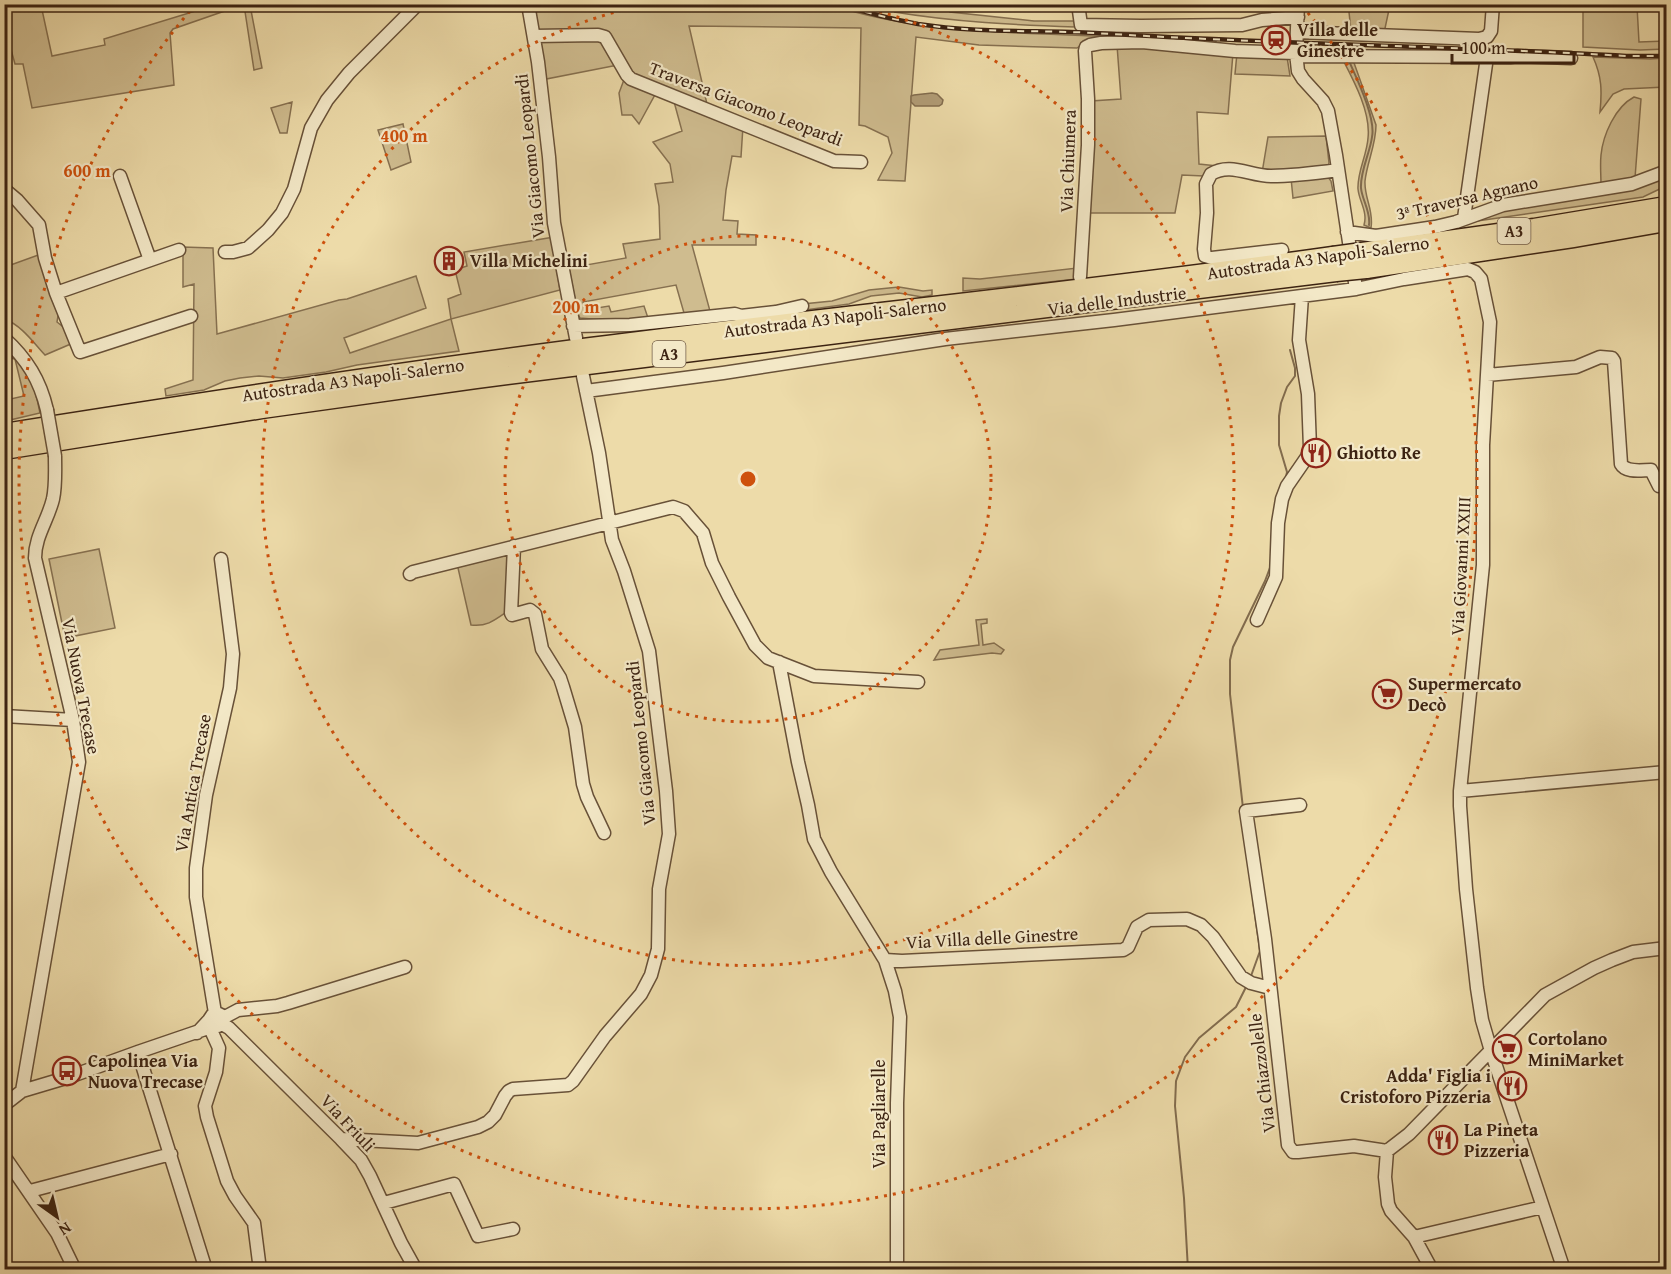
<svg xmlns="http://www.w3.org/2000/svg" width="1671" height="1274" font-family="'Gentium Book Plus',serif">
  <rect width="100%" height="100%" fill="#eddba9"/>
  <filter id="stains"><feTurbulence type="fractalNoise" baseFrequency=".00333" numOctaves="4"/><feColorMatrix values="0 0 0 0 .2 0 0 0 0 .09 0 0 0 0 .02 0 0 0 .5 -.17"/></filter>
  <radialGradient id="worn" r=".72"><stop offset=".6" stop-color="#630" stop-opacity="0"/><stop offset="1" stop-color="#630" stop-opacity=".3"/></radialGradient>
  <!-- green -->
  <path fill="#cfbc8f" stroke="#867050" stroke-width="1.5" d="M4 5H41L52 56 105 45 104 39 215 5H242L173 29 170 33 174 85 32 108 23 64H15L5 28Z
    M244 5H250L262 68 254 70Z
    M531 5H832C900 28 974 31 1045 34 1102 36 1159 39 1216 41V44L1264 46V48L1086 42 1077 48 979 45 916 37 905 181 878 180 892 153 888 137 865 126 859 125 861 28 689 26 707 104 634 78 609 35 536 33Z
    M928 5H949L950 12 1034 21H1076V27C1015 25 955 22 894 12Z
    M1351 5H1390L1384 33 1351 31 1349 12Z
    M1637 6 1639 42 1666 41V49L1640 50 1583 47V7Z
    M597 37 618 65 541 80 537 40Z
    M1117 45 1233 53 1228 114 1197 112 1199 164 1218 166 1204 176 1182 175 1175 213H1088L1091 101 1121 99Z
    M1237 53 1287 57 1290 76 1235 74Z
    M1593 57 1650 59 1666 58V87L1624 89 1613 94 1600 112C1602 91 1602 77 1593 57Z
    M1343 60H1353L1376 125C1376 145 1367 162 1365 181 1364 198 1374 210 1371 228L1364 225C1368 212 1359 201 1358 189 1357 172 1367 155 1368 138 1371 113 1354 81 1343 60Z
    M625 77 657 91 639 124 632 115H622L619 93Z
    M1634 97 1641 99 1635 178 1601 185C1601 175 1600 165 1601 155 1603 135 1615 107 1634 97Z
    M673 98 743 126 741 157 732 156 726 190 723 220 738 221 737 234 756 235V245H692L710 311 684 313 676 285 583 302 585 310 609 306 611 312 644 306 648 318 616 321 580 318 578 315 569 268 626 258 623 244 660 239 659 206 655 184 673 182 670 164 653 142 682 131Z
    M292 102 287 133H280L271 108Z
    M403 124 411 162 391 170 378 130Z
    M1326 136 1329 163 1326 169 1262 173 1268 137Z
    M1327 176 1331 181 1333 191 1293 198 1291 178Z
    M1666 176V186L1643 197 1470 222 1507 209Z
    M554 237 552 242 560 290 451 319 459 351 357 365 326 372 283 378 259 376 240 378 225 381 204 390 166 396 165 389 193 380 194 284 183 287V247L213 248 217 334 339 300 347 299 416 276 426 308 344 338 350 353 451 319 448 299 461 294 455 270 467 266 464 252Z
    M41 254 59 310 57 322 67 330 73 343 45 355C33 342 22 326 5 319L4 301 8 300 5 278V267Z
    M1077 268V279L963 291V278L980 279Z
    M899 287 923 291 932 290V295L922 297 899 293 871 296 849 304 805 310 803 304 832 301 869 290Z
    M4 347C29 370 34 381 40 413L10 420 6 400 24 396 15 359 5 357Z
    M99 549 115 628 65 638 49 559Z
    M509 554 508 611C495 620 487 627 471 625L458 568 461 564Z
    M987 619V623L981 624 983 645 994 643 1004 650 1001 654 992 653 934 660 940 650 979 645 976 620Z"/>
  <!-- water -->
  <path fill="#b19c76" stroke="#826c4e" stroke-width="1.5" d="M932 93 937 94 943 100 942 104 939 106H915L911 102V96L914 95Z"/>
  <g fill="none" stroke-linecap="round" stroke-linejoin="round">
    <!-- stream -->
    <path stroke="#826c4e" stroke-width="2" d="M1349 61C1357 79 1376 118 1372 137 1370 153 1360 171 1361 188 1362 200 1371 212 1369 225
      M1286 477 1287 472 1279 445V416L1281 403 1287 387 1295 376V368L1290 350
      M1243 808 1230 694V660L1233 647 1265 581 1271 565
      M1251 976 1260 951 1253 900
      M1188 1270 1184 1198 1175 1106 1176 1081 1185 1057 1199 1038 1236 1007 1246 987"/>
    <!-- minor casing -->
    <g stroke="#685138" stroke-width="15">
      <path id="minor" d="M528 4 538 62 549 157 554 223 576 338
        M1078 4 1081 25 1141 26 1242 25 1262 20 1298 17
        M1298 4 1296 53 1298 71 1303 79 1323 101 1328 111 1336 155 1356 289
        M1297 32 1479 39 1487 37 1491 31 1493 4
        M534 36 598 35 605 37 627 75 631 79 834 161 861 162
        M1296 56 1510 57 1518 56 1571 58
        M120 176 150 260
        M4 189 17 200 39 225 45 258 56 293 80 352 191 316
        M1464 218 1487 57
        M1347 232 1376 236 1435 227 1456 222 1503 205 1632 184 1664 172
        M1282 250 1212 258 1205 256 1204 249 1207 213 1206 184 1211 174C1230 162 1250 176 1271 176 1294 176 1316 173 1338 170
        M225 252H233L248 248 268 230 282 213 294 189 311 128 327 100 349 73 418 4
        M1080 277 1088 145V99L1085 51 1086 47 1090 45 1101 43 1142 42 1235 51 1296 53
        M56 293 179 250
        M573 326 630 325 735 314 741 316 776 312 802 306
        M4 338C27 359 40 380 47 410
        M1487 375 1576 367 1600 357 1612 358 1614 361 1621 464C1626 473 1641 470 1651 470L1659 486H1666
        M586 391 723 373 945 339 1114 320 1356 289 1404 279 1468 269 1475 272 1481 279 1490 322 1483 445V565L1460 791V806L1466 889 1477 988 1482 1020 1491 1051 1564 1270
        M514 546 511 613 512 615 530 610 535 614 542 649 560 678 563 687 575 727 583 784 587 797 604 833
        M410 574 413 572 673 507 684 511 703 533 712 563 729 597 755 645 768 658 814 676 918 682
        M1257 620 1276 577 1278 523 1282 499 1287 486 1307 457 1310 448 1308 394 1299 340 1302 296
        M779 662 798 762 808 805 814 839 831 872 885 960 895 991 900 1017 897 1103V1270
        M4 716 73 720
        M1460 791 1666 772
        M1300 805 1246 811 1265 939 1288 1145 1293 1152H1298L1354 1146 1387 1151 1409 1134 1545 995 1594 968 1612 960 1633 952 1666 948
        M885 960 902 961 1123 950 1128 947 1137 927 1149 920 1187 919 1201 925 1213 937 1241 977 1251 983 1270 988
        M215 1013 196 897V868L206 795 230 688 233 654 221 559
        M223 1018 238 1010 277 1006 288 1003 405 967
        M222 1024 229 1028 341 1139 361 1160 370 1176 401 1243 416 1270
        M210 1028 219 1048 216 1072 205 1106 207 1117 227 1181 235 1196 254 1223 260 1270
        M138 1052 206 1270
        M22 1091 79 762 73 720 35 558C35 536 48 520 53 499 56 485 55 470 55 456
        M4 1105 22 1091 69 1077 138 1052 214 1026H218L223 1022 221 1015 217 1013 213 1014 209 1020 197 1033
        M341 1139 418 1143 478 1127 488 1122 495 1115 505 1096 509 1091 513 1089 568 1085 573 1081 605 1036 641 994 651 975 658 949 659 889 669 834 666 791 649 651 624 571 612 540 599 453 583 376
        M1387 1151 1385 1177 1388 1204 1391 1211 1414 1237 1432 1270
        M4 1156 57 1233 75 1270
        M30 1191 171 1154
        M384 1203 454 1184 478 1236 513 1229
        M1414 1237 1543 1207"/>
    </g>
    <!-- highway casing -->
    <g stroke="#3c2312" stroke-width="21">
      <path id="highway" d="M1362 252 1534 228 1666 206
        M1366 269 1573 238 1666 222
        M4 433C200 402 395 372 591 347 838 315 1087 291 1333 256
        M4 450 262 409 476 379 1336 272"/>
    </g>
    <!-- minor -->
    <use href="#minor" stroke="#f3e8c7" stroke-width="12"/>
    <!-- highway -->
    <use href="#highway" stroke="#eddba9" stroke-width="18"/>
    <!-- rail casing -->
    <g stroke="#3c2312" stroke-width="4.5">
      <path id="rail" d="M838 4C864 12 891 19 918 24 976 33 1036 30 1095 33 1271 44 1449 46 1626 56H1666"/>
    </g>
    <!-- rail -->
    <use href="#rail" stroke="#f3e8c7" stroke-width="2" stroke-dasharray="7" stroke-linecap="butt"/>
    <!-- minor-bridge casing -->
    <g stroke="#685138" stroke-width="15" stroke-linecap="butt">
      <path id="minor-bridge" d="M47 410 55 456"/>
    </g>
    <!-- highway-bridge casing -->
    <g stroke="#3c2312" stroke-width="21" stroke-linecap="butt">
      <path id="highway-bridge" d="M1333 256 1362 252
        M1336 272 1366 269"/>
    </g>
    <!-- minor-bridge -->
    <use href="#minor-bridge" stroke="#f3e8c7" stroke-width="12"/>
    <!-- highway-bridge -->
    <use href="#highway-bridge" stroke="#eddba9" stroke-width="18"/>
  </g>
  <!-- distance rings -->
  <g fill="none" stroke="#ce510d" stroke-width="3" stroke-dasharray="3 6">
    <circle cx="748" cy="479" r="243"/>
    <path d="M853 5A486 486 0 1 1 643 5"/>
    <path d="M1302 6A729 729 0 1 1 194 6"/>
  </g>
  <!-- icons -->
  <defs>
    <g id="station-ring" transform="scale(1.5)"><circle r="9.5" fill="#f3e8c7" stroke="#8f2418" stroke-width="1.5"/><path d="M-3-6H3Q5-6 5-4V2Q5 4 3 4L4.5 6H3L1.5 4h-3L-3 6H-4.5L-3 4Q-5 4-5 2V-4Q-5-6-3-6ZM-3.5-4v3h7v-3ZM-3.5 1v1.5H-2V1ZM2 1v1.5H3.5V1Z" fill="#8f2418"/></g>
    <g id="building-ring" transform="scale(1.5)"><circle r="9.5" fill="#f3e8c7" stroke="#8f2418" stroke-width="1.5"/><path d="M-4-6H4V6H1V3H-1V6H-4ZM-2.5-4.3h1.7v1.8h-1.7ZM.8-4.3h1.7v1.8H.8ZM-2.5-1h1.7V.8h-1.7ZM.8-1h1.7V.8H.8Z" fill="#8f2418"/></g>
    <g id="restaurant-ring" transform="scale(1.5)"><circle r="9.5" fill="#f3e8c7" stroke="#8f2418" stroke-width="1.5"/><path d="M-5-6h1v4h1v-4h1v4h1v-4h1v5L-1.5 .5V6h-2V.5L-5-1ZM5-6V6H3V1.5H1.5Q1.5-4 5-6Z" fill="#8f2418"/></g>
    <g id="supermarket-ring" transform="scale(1.5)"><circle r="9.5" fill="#f3e8c7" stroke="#8f2418" stroke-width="1.5"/><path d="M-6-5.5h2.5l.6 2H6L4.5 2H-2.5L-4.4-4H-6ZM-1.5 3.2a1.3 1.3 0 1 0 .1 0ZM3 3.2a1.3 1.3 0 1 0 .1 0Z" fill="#8f2418"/></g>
    <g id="bus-ring" transform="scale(1.5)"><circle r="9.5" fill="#f3e8c7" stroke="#8f2418" stroke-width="1.5"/><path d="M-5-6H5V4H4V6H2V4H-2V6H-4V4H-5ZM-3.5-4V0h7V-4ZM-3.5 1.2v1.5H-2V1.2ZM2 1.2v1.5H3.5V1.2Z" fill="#8f2418"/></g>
  </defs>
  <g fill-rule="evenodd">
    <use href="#station-ring" x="1276" y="40"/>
    <use href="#building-ring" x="449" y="261"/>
    <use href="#restaurant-ring" x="1316" y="453"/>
    <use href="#supermarket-ring" x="1387" y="694"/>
    <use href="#supermarket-ring" x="1507" y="1049"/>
    <use href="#bus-ring" x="67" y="1071"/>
    <use href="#restaurant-ring" x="1512" y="1086"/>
    <use href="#restaurant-ring" x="1443" y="1140"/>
  </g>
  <g text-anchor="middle" stroke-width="4.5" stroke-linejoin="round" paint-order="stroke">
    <!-- shield labels -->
    <g fill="#f3e8c7" stroke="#735e48" stroke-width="1.5">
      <rect x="1497.5" y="218" width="33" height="26" rx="4.5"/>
      <rect x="652.5" y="341" width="33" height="26" rx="4.5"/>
    </g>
    <g font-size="16" font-weight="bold" fill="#3c2312">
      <text x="1514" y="237">A3</text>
      <text x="669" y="360">A3</text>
    </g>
    <!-- poi labels -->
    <g font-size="18" font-weight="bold" fill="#3c2312" stroke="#f3e8c7" text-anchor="start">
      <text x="1297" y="36">Villa delle<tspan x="1297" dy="21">Ginestre</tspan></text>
      <text x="470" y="267">Villa Michelini</text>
      <text x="1337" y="459">Ghiotto Re</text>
      <text x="1408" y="690">Supermercato<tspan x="1408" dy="21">Decò</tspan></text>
      <text x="1528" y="1045">Cortolano<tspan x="1528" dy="21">MiniMarket</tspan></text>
      <text x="88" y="1067">Capolinea Via<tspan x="88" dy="21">Nuova Trecase</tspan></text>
      <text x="1491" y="1082" text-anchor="end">Adda' Figlia i<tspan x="1491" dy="21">Cristoforo Pizzeria</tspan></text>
      <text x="1464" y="1136">La Pineta<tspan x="1464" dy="21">Pizzeria</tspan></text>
    </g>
    <!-- street labels -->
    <g font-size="18" fill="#3c2312" stroke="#f3e8c7">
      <text transform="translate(746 104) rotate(21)" y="6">Traversa Giacomo Leopardi</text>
      <text transform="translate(530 156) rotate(-96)" y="6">Via Giacomo Leopardi</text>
      <text transform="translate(1068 161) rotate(-88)" y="6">Via Chiumera</text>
      <text transform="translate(1467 198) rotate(-13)" y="6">3ª Traversa Agnano</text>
      <text transform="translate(1318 258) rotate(-8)" y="6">Autostrada A3 Napoli-Salerno</text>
      <text transform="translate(1117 301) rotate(-7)" y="6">Via delle Industrie</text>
      <text transform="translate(835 318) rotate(-7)" y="6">Autostrada A3 Napoli-Salerno</text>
      <text transform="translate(353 380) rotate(-8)" y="6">Autostrada A3 Napoli-Salerno</text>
      <text transform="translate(1461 566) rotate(-87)" y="6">Via Giovanni XXIII</text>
      <text transform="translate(81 686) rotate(79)" y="6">Via Nuova Trecase</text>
      <text transform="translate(641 743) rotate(-96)" y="6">Via Giacomo Leopardi</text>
      <text transform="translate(193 783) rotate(-80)" y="6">Via Antica Trecase</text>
      <text transform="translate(992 938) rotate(-3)" y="6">Via Villa delle Ginestre</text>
      <text transform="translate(1262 1073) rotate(-97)" y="6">Via Chiazzolelle</text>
      <text transform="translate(879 1114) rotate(-90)" y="6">Via Pagliarelle</text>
      <text transform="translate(348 1123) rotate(47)" y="6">Via Friuli</text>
    </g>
  </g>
  <circle cx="748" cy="479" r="9" fill="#ce510d" stroke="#f3e8c7" stroke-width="3"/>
  <g font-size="18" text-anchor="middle" font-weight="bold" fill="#ce510d" stroke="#f3e8c7" stroke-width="4.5" stroke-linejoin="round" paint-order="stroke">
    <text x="404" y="142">400 m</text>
    <text x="87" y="177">600 m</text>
    <text x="576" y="313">200 m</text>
  </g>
  <!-- margin -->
  <rect width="1671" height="1274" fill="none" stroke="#eddba9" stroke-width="24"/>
  <rect x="6" y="6" width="1659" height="1262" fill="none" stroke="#3c2312" stroke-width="3"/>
  <rect x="12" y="12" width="1647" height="1250" fill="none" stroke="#3c2312" stroke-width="1.5"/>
  <!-- north arrow -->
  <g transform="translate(57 1217) rotate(146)" stroke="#f3e8c7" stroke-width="4.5" paint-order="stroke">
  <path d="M0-4.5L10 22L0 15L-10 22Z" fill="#3c2312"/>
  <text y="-9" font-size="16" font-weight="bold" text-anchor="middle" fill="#3c2312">N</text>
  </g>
  <!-- scale -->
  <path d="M1452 54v9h122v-9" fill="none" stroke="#3c2312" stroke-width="3"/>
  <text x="1461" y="54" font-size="18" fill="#3c2312" stroke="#f3e8c7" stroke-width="4.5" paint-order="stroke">100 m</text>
  <rect width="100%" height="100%" filter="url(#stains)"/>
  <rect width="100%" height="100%" fill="url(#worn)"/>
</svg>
